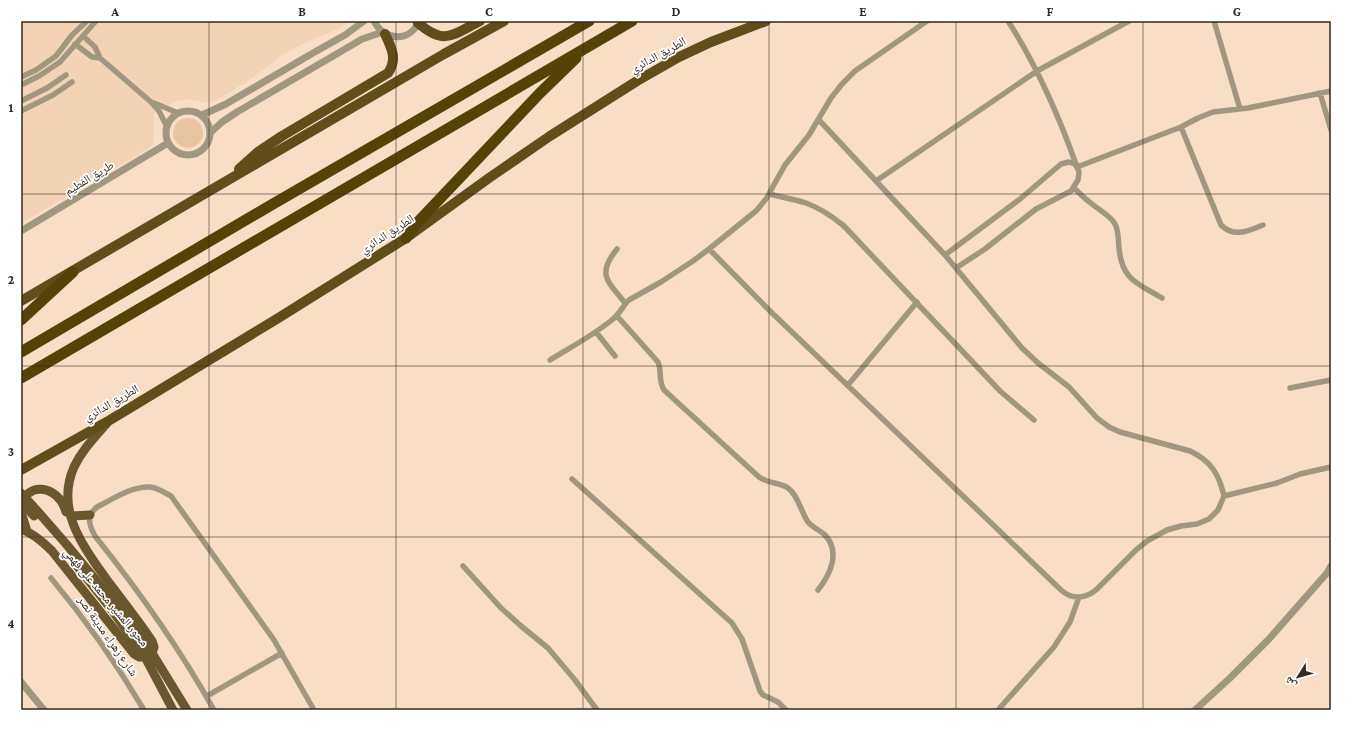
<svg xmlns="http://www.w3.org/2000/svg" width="1352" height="731" font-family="'Crimson Pro','Noto Naskh Arabic',serif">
  <rect width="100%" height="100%" fill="#f7dec4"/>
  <!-- built -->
  <path fill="#f2d3b3" d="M21 21H351L340 28 300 45 283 55 248 81 218 99 210 102H203L189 99 173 102 154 114V142L150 147 125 163 21 223Z"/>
  <!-- green -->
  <path fill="#e9c59f" d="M173 133a15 15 0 1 1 30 0a15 15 0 1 1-30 0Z"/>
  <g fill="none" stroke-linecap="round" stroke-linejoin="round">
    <!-- minor -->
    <path stroke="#a09780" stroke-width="5.5" d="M1008 21C1037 66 1059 116 1077 167L1181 127 1198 118 1213 112 1248 108 1331 91
      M1214 21 1240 109
      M83 36 95 47 100 58
      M75 44 92 57 100 58 151 102 159 111 167 127
      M21 77 36 70 56 56 72 35 87 21
      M21 85 39 76 60 62 96 21
      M1320 93 1331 130
      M21 101 47 88 66 75
      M154 103 178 113
      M21 111 53 95 72 82
      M1181 127 1221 225C1234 238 1248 231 1263 225
      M876 181 1037 71 1129 21
      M1074 188C1080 194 1085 199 1092 204 1099 210 1111 216 1115 224 1119 231 1118 240 1119 248 1122 280 1137 283 1162 298
      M769 194C781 197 794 199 806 203 820 208 833 217 844 226L1000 391 1034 420
      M617 249C596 275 608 281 625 303
      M709 249 770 311 1061 590C1072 600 1086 599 1097 589L1136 550 1147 541 1167 530 1181 526 1197 524 1209 519 1218 510 1224 496C1219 474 1211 461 1190 451L1120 432 1109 427 1097 418 1069 387 1038 363 1022 348 945 255 819 120
      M945 255 1020 199 1061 164 1069 162 1075 164 1078 169 1079 172 1078 180 1071 191 1036 209 985 249 956 268
      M617 316 658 362C662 371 658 381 664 390L759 477C769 484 779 482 788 488 798 495 801 512 808 522 813 528 820 530 825 535 841 552 830 575 818 590
      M596 332 615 356
      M550 360C571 347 594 335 613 319 620 314 623 305 629 300L661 282 693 261 709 249 756 211 766 199 785 165 809 135 831 98 842 84 855 71 927 21
      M848 385 917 302
      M1290 388 1331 380
      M572 479 732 623 742 639 760 691 763 695 778 702 786 710
      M1224 496 1277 483 1300 474 1331 467
      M463 566 501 608 521 626 548 648 575 680 597 710
      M51 578C86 620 116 663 144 710
      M207 696 282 653
      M214 710C180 649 139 591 95 536 89 525 86 516 97 507 113 499 132 486 150 487 158 488 164 492 171 496L274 640 314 710
      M998 710 1054 647 1070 622 1079 597"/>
    <!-- tertiary -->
    <path stroke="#a09780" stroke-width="7" d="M374 21C384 41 410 43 419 21
      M166 133a22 22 0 1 1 44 0a22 22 0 1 1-44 0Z
      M202 115 226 104 313 53 345 35 364 21
      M210 133 222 122 237 112 352 45 362 39 383 32
      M21 231 168 143
      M21 682 44 710
      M1195 710 1230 678 1269 639 1327 573 1331 566"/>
    <!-- primary -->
    <path stroke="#69582d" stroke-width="9" d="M107 423C95 437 82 450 74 467 55 510 83 546 107 580 122 600 138 620 152 641L154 647 152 653 187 710
      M21 510C23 480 59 484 66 512
      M21 512 27 531
      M71 516 90 515
      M21 529C33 533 43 542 52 551L134 654 139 657H145L173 710"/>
    <!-- trunk -->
    <path stroke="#5f4d1a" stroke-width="10" d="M418 23C445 46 452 35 480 21
      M239 169 258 152 282 136 388 73C398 59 391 47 385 34
      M21 301 444 54 504 21
      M21 470 110 420 280 317 406 238 489 178 550 136 637 81 679 57 711 42 766 21"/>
    <!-- motorway -->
    <path stroke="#554207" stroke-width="11" d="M406 238 416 224 540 93 576 58
      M21 320 73 272
      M21 352 273 204 589 21
      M21 378 632 21"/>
    <!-- primary-bridge -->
    <path stroke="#69582d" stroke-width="9" d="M21 493C68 544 111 597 152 653
      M21 502 34 516
      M74 562 112 610 145 657"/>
  </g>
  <!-- grid -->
  <path fill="none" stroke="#32291f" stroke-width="1" stroke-opacity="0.55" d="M209 21V710M396 21V710M583 21V710M769 21V710M956 21V710M1143 21V710M21 194H1331M21 366H1331M21 537H1331"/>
  <g text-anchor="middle" stroke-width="3.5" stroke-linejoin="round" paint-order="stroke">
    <!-- street labels -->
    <g font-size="12" fill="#32291f" stroke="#fff">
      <text transform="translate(658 55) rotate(-29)" y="4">الطريق الدائري</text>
      <text transform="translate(89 178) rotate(-31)" y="4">طريق الفطيم</text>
      <text transform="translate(387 234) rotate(-33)" y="4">الطريق الدائري</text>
      <text transform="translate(111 403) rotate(-30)" y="4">الطريق الدائري</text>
      <text transform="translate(106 597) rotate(50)" y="4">محور المشير محمد على فهمي</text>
      <text transform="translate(108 636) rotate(55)" y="4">شارع زهراء مدينة نصر</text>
    </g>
  </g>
  <!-- border -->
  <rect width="1352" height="731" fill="none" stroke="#ffffff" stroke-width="44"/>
  <!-- north arrow -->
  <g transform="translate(1298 677) rotate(233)" stroke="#ffffff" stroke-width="3" paint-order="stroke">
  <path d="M0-3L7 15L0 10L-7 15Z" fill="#32291f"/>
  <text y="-6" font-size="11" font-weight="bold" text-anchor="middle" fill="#32291f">ش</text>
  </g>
  <rect x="22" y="22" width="1308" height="687" fill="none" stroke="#32291f" stroke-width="1.5"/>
  <g font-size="13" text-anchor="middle" font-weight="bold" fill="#32291f">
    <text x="115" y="16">A</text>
    <text x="302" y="16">B</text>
    <text x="489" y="16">C</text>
    <text x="676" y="16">D</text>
    <text x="863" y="16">E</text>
    <text x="1050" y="16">F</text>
    <text x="1237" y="16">G</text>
    <text x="11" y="112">1</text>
    <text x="11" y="284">2</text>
    <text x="11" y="456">3</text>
    <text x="11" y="628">4</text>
  </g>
</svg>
